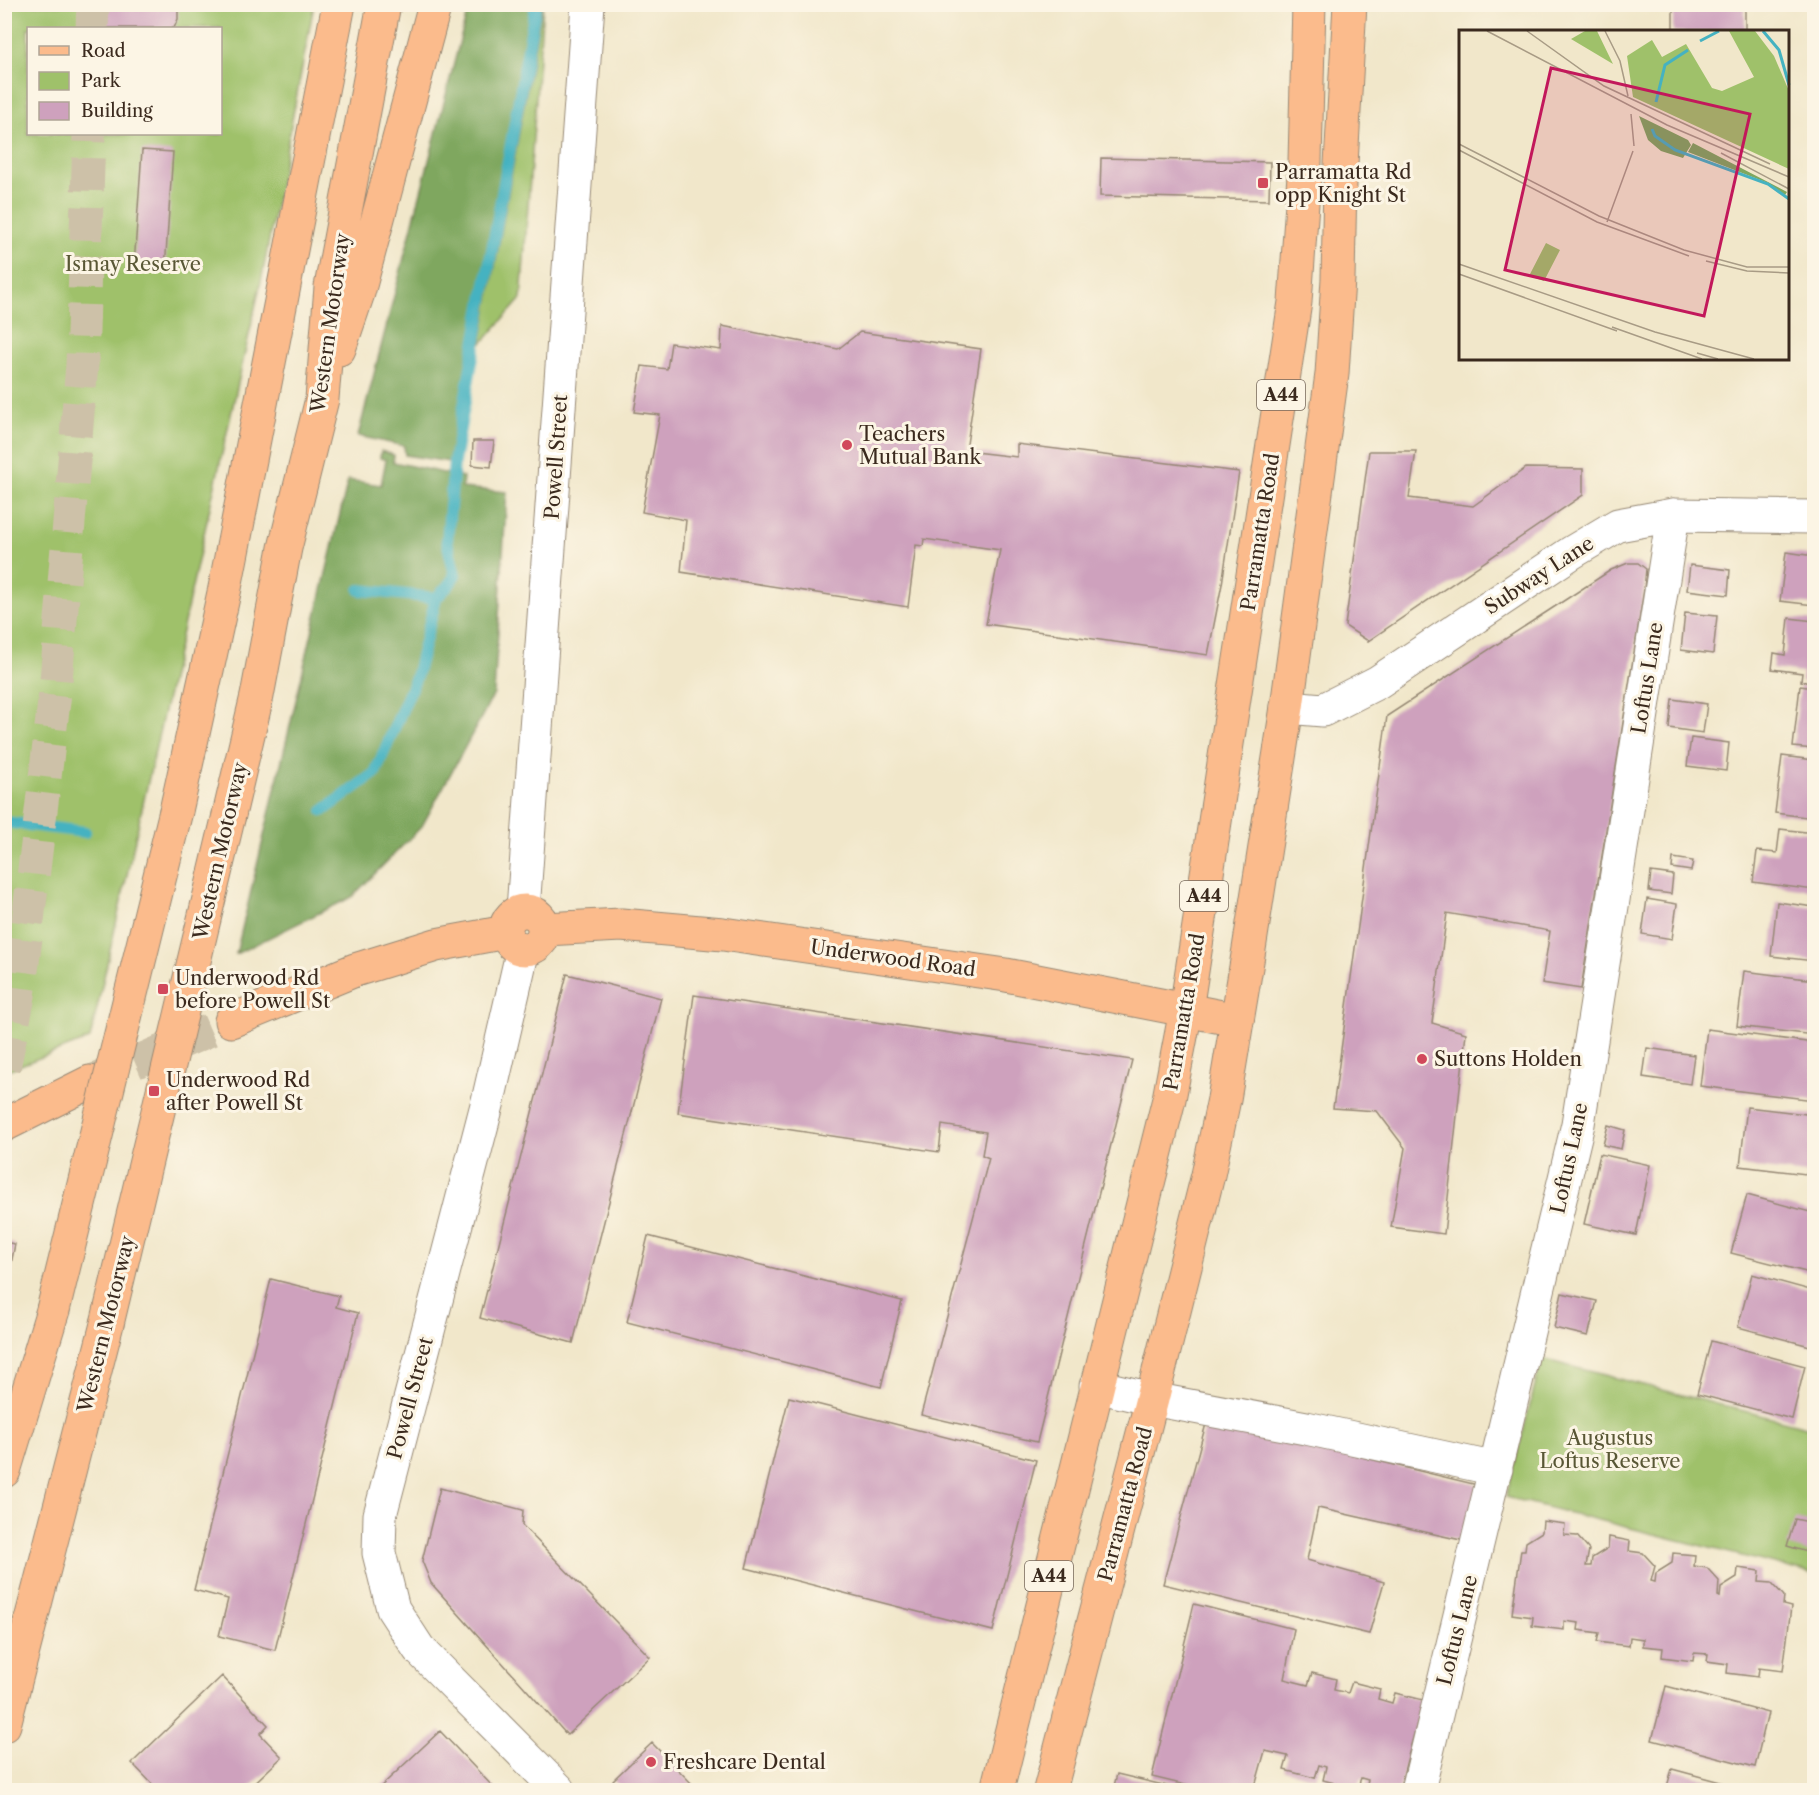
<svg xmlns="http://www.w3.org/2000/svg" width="1819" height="1795" font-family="'Libre Caslon Text',serif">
  <rect width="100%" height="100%" fill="#fcf5e5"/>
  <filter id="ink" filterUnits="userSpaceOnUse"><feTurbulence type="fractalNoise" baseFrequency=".0167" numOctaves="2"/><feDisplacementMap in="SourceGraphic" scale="12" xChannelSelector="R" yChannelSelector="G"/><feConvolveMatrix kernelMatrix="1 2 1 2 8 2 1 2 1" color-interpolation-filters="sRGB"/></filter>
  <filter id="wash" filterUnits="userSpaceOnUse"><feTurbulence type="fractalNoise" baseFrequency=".008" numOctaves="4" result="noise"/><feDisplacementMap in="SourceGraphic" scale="24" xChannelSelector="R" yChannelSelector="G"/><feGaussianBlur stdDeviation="1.35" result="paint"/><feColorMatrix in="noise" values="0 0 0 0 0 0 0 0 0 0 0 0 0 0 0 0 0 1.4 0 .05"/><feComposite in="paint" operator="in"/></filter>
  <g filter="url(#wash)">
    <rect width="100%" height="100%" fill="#f1e7ca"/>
    <!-- green -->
    <path fill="#9fc16a" stroke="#6d7644" stroke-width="1.5" fill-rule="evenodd" d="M5 5H314L262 277 90 1039 5 1071ZM28 28H220V134H28Z
      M542 5H543L521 299 481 344Z
      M1542 1359 1814 1429V1574L1506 1497Z"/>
    <!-- forest -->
    <path fill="#7fa75e" stroke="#5d683e" stroke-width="1.5" d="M469 5H534L449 462 405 455 404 446 358 436Z
      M381 451 394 455 393 462 463 477 462 488 507 492 494 694 422 826 352 897 236 954 348 480 381 485 386 460 380 458Z"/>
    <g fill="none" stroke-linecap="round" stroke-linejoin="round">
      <!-- stream -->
      <path stroke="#45b2c1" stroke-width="12" d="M360 590 436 598
        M323 811 375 773 416 677 436 598 449 585 455 575 447 541 454 462 536 4
        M4 822 85 832"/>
    </g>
    <g id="blocks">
      <!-- building -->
      <path fill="#cea1bd" d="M104 4H178V19L174 28H107L104 22Z
        M1673 4H1745V32H1673Z
        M142 150 173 152 165 269 134 266Z
        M1101 158 1270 162 1269 200 1100 196Z
        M722 326 838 349 860 332 981 349 966 451 1017 457V444L1239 472 1222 584 1208 655 986 624 1000 550 924 539 923 546 916 545 908 607 681 572 686 520 642 512 660 415 634 412 642 366 667 369 671 343 721 350Z
        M473 441H494L491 467 472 465Z
        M1369 451H1416L1409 498 1473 506 1526 468 1583 469V495L1368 641 1345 626Z
        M1786 552 1814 556V605L1780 601Z
        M1628 563H1638L1646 569 1644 589 1581 989 1542 983 1550 931 1447 913 1432 1023 1466 1033 1444 1234 1391 1227 1405 1148 1377 1111 1333 1108 1387 716 1611 570Z
        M1690 565 1730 570 1728 595 1687 590Z
        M1685 613 1717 616 1713 654 1681 650Z
        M1789 618 1814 621V683L1801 681 1802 673 1772 669 1774 653 1785 655Z
        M1800 686 1814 688V749L1793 747Z
        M1672 699 1707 704 1703 733 1669 728Z
        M1691 738 1729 743 1726 771 1687 766Z
        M1782 756 1814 760V818L1775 813Z
        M1780 829 1814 833V890L1753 882 1757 851 1777 853Z
        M1673 858 1693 861 1691 871 1672 868Z
        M1651 872 1673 875 1671 894 1649 891Z
        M1647 899 1677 904 1672 939 1642 934Z
        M1777 902 1814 907V961L1771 956Z
        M1744 971 1814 980V1035L1737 1026Z
        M567 974 661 998 573 1343 480 1318Z
        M694 995 1132 1060 1037 1442 921 1415 989 1158 982 1155 986 1132 942 1125 939 1152 678 1113Z
        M1707 1029 1814 1043V1100L1700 1086Z
        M1647 1048 1694 1055 1690 1084 1643 1077Z
        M1747 1107 1814 1115V1175L1740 1166Z
        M1608 1125 1625 1130 1621 1149 1603 1145Z
        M1600 1154 1650 1165 1636 1235 1584 1224Z
        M1747 1195 1814 1213V1274L1731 1253Z
        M648 1236 902 1301 881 1387 627 1322Z
        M4 1242 15 1244 6 1290H4Z
        M1752 1274 1814 1291V1328L1810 1346 1738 1327Z
        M271 1279 339 1296 336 1307 358 1313 275 1650 219 1636 228 1599 194 1590Z
        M1562 1293 1597 1301 1588 1336 1554 1328Z
        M1711 1341 1805 1366 1792 1419 1697 1394Z
        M789 1397 1036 1460 993 1631 746 1568Z
        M1207 1420 1486 1487 1470 1542 1318 1508 1307 1560 1384 1582 1369 1634 1163 1584Z
        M440 1488 523 1510 522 1525 650 1657 567 1735 431 1583 422 1561Z
        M1795 1519 1814 1523V1554L1787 1546Z
        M1543 1521 1565 1524 1564 1535 1577 1536 1589 1550 1586 1566H1591L1592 1558 1608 1548 1609 1537 1630 1541 1629 1551 1643 1553 1655 1566 1651 1581 1655 1582 1656 1573 1672 1563 1673 1553 1695 1555 1694 1566 1707 1568 1719 1581 1718 1596 1720 1597 1721 1588 1737 1578 1738 1568 1760 1571 1759 1582 1772 1583 1784 1596 1783 1605 1791 1607 1783 1671 1759 1668 1758 1677 1727 1673 1728 1664 1707 1661 1708 1654 1694 1653 1693 1661 1662 1657 1663 1648 1643 1646V1639L1630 1637 1629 1646 1597 1642 1599 1633 1578 1630 1579 1623 1564 1621V1630L1532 1626 1533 1617 1512 1614 1521 1550H1525L1526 1542 1542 1532Z
        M1194 1604 1294 1629 1284 1679 1308 1685 1312 1673 1336 1679 1334 1690 1348 1693 1352 1682 1380 1689 1378 1699 1392 1703 1395 1693 1423 1700 1399 1790H1365L1368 1780 1361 1778 1357 1789 1323 1780 1326 1767 1319 1765 1315 1778 1284 1770 1288 1756 1265 1751 1254 1790H1206L1152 1777Z
        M222 1676 268 1725 260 1734 282 1757 247 1790H158L132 1763Z
        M1666 1686 1768 1713 1755 1767 1652 1740Z
        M440 1731 496 1790H377Z
        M652 1743 698 1790H623L613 1780Z
        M1672 1769 1750 1790H1666Z
        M1117 1774 1184 1790H1113Z"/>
    </g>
  </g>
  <g filter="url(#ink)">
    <use href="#blocks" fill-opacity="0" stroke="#968874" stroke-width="1.5"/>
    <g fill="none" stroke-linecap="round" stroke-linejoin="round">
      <!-- major-tunnel -->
      <path stroke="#cdc1a8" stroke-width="33" stroke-dasharray="33 16" stroke-linecap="butt" d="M90 1082 231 1021"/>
      <!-- highway-tunnel -->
      <path stroke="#cdc1a8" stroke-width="33" stroke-dasharray="33 16" stroke-linecap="butt" d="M92 28 93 4
        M4 1068 19 996 55 693 82 364 89 134"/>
      <!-- minor casing -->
      <g stroke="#968874" stroke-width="35">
        <path id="minor" d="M1287 707 1323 710 1378 682 1571 553 1618 525 1673 515 1814 517
          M523 910 588 4
          M523 949 488 1101 380 1515 379 1553 393 1609 419 1649 559 1790
          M1096 1386 1152 1399 1306 1428 1496 1469
          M1418 1790 1578 1124 1673 515"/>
      </g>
      <!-- major casing -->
      <g stroke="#968874" stroke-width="35">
        <path id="major" d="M506 930a19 19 0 1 1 38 0a19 19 0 1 1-38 0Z
          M545 929 621 925 723 934 1006 975 1237 1020
          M231 1021 355 970 436 945 506 932
          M4 1125 90 1082"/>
      </g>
      <!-- highway casing -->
      <g stroke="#968874" stroke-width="35">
        <path id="highway" d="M339 349 358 293 435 4
          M176 811 225 588 339 4
          M229 815 257 696 285 548 322 399 331 287 384 4
          M4 1471 53 1310
          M4 1725 107 1324
          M997 1790 1169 1099 1186 1010 1295 302 1305 161 1309 4
          M1050 1790 1152 1399 1208 1175 1224 1099 1249 949 1287 707 1332 374 1338 279 1340 182 1350 4"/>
      </g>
      <!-- minor -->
      <use href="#minor" stroke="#fff" stroke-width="33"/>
      <!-- major -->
      <use href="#major" stroke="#fbbb8c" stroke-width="33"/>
      <!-- highway -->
      <use href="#highway" stroke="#fbbb8c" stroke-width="33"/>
      <!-- highway-bridge casing -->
      <g stroke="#968874" stroke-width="35" stroke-linecap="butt">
        <path id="highway-bridge" d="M53 1310 176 811
          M107 1324 229 815"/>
      </g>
      <!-- highway-bridge -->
      <use href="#highway-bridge" stroke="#fbbb8c" stroke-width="33"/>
    </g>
  </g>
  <!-- markers -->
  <g fill="#d1495b" stroke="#fcf5e5" stroke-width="2">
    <rect x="1257" y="177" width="12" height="12" rx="3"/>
    <circle cx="847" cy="445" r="6"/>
    <rect x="157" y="983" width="12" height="12" rx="3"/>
    <circle cx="1422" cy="1059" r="6"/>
    <rect x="148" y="1085" width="12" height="12" rx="3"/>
    <circle cx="651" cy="1762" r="6"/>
  </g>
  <g text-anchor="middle" stroke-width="6" stroke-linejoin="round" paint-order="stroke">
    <!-- shield labels -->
    <g fill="#fcf5e5" stroke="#75675a" stroke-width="1.5">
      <rect x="1257" y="380" width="48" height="30" rx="4.5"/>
      <rect x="1180" y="881" width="48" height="30" rx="4.5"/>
      <rect x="1025" y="1561" width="48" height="30" rx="4.5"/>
    </g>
    <g font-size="18" font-weight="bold" fill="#3b2a1e">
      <text x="1281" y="401">A44</text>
      <text x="1204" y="902">A44</text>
      <text x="1049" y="1582">A44</text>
    </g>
    <!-- poi labels -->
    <g font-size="20" fill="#3b2a1e" stroke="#fcf5e5" text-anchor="start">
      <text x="1275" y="179">Parramatta Rd<tspan x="1275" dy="23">opp Knight St</tspan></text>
      <text x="859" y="441">Teachers<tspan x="859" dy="23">Mutual Bank</tspan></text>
      <text x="175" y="985">Underwood Rd<tspan x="175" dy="23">before Powell St</tspan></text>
      <text x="1434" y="1066">Suttons Holden</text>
      <text x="166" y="1087">Underwood Rd<tspan x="166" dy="23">after Powell St</tspan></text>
      <text x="663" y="1769">Freshcare Dental</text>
    </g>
    <!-- park labels -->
    <g font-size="20" fill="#595735" stroke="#fcf5e5">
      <text x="133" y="271">Ismay Reserve</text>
      <text x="1610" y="1445">Augustus<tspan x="1610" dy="23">Loftus Reserve</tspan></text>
    </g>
    <!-- street labels -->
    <g font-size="20" fill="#3b2a1e" stroke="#fcf5e5">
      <text transform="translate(330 323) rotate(-82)" y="7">Western Motorway</text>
      <text transform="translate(556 457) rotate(-86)" y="7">Powell Street</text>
      <text transform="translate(1260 532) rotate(-81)" y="7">Parramatta Road</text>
      <text transform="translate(1539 575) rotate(-33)" y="7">Subway Lane</text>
      <text transform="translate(1647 678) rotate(-81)" y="7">Loftus Lane</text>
      <text transform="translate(220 851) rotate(-77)" y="7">Western Motorway</text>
      <text transform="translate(893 958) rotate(8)" y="7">Underwood Road</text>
      <text transform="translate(1184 1012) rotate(-80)" y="7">Parramatta Road</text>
      <text transform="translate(1569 1158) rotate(-78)" y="7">Loftus Lane</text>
      <text transform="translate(106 1324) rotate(-76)" y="7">Western Motorway</text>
      <text transform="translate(410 1398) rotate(-75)" y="7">Powell Street</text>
      <text transform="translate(1125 1504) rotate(-75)" y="7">Parramatta Road</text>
      <text transform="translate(1457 1630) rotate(-76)" y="7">Loftus Lane</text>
    </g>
  </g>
  <!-- overview -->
  <g transform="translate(1459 30)">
    <rect width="330" height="330" fill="#f1e7ca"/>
    <path d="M126 1H138L154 34 112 9ZM270 1H296L315 26 330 61V139L174 67 168 26 193 10 203 27 227 14 253 58 263 61 295 47ZM87 213 101 220 85 251 70 246Z" fill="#9fc16a"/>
    <path d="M180 86 229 110 232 115 224 128 202 121 189 110ZM234 113 328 162 326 165 309 153 229 122Z" fill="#7fa75e"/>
    <path fill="none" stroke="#45b2c1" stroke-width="3" d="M304 1 320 20 330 55M241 11 260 1M197 72 206 35 229 20M193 99 196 106 216 120 309 154 330 169"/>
    <path fill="none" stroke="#a89b85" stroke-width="1.5" d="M28 1 208 95 330 147M68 1 145 56 311 134M146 1 161 31 169 66M172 84 175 116M0 114 140 186 225 220 288 237H330M0 120 138 192 230 226M262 123 330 159M148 192 174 121M247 231 288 241 330 243M0 234 196 302 295 329M0 244 158 301M153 297 243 329M238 323 259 329"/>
    <path fill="#c2185b" fill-opacity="0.15" stroke="#c2185b" stroke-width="3" d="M92 38 291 84 245 286 46 240Z"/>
    <rect width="330" height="330" fill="none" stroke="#3b2a1e" stroke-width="3"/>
  </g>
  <!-- margin -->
  <rect width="1819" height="1795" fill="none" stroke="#fcf5e5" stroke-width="24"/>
  <!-- legend -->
  <rect x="27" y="27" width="195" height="108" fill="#fcf5e5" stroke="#afa495" stroke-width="1.5"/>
  <rect x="39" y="46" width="30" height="9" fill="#fbbb8c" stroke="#afa495" stroke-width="1.5"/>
  <text x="81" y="57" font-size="18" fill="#3b2a1e">Road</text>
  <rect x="39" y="72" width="30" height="18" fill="#9fc16a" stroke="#afa495" stroke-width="1.5"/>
  <text x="81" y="87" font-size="18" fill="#3b2a1e">Park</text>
  <rect x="39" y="102" width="30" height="18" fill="#cea1bd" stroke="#afa495" stroke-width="1.5"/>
  <text x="81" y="117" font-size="18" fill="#3b2a1e">Building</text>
</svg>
